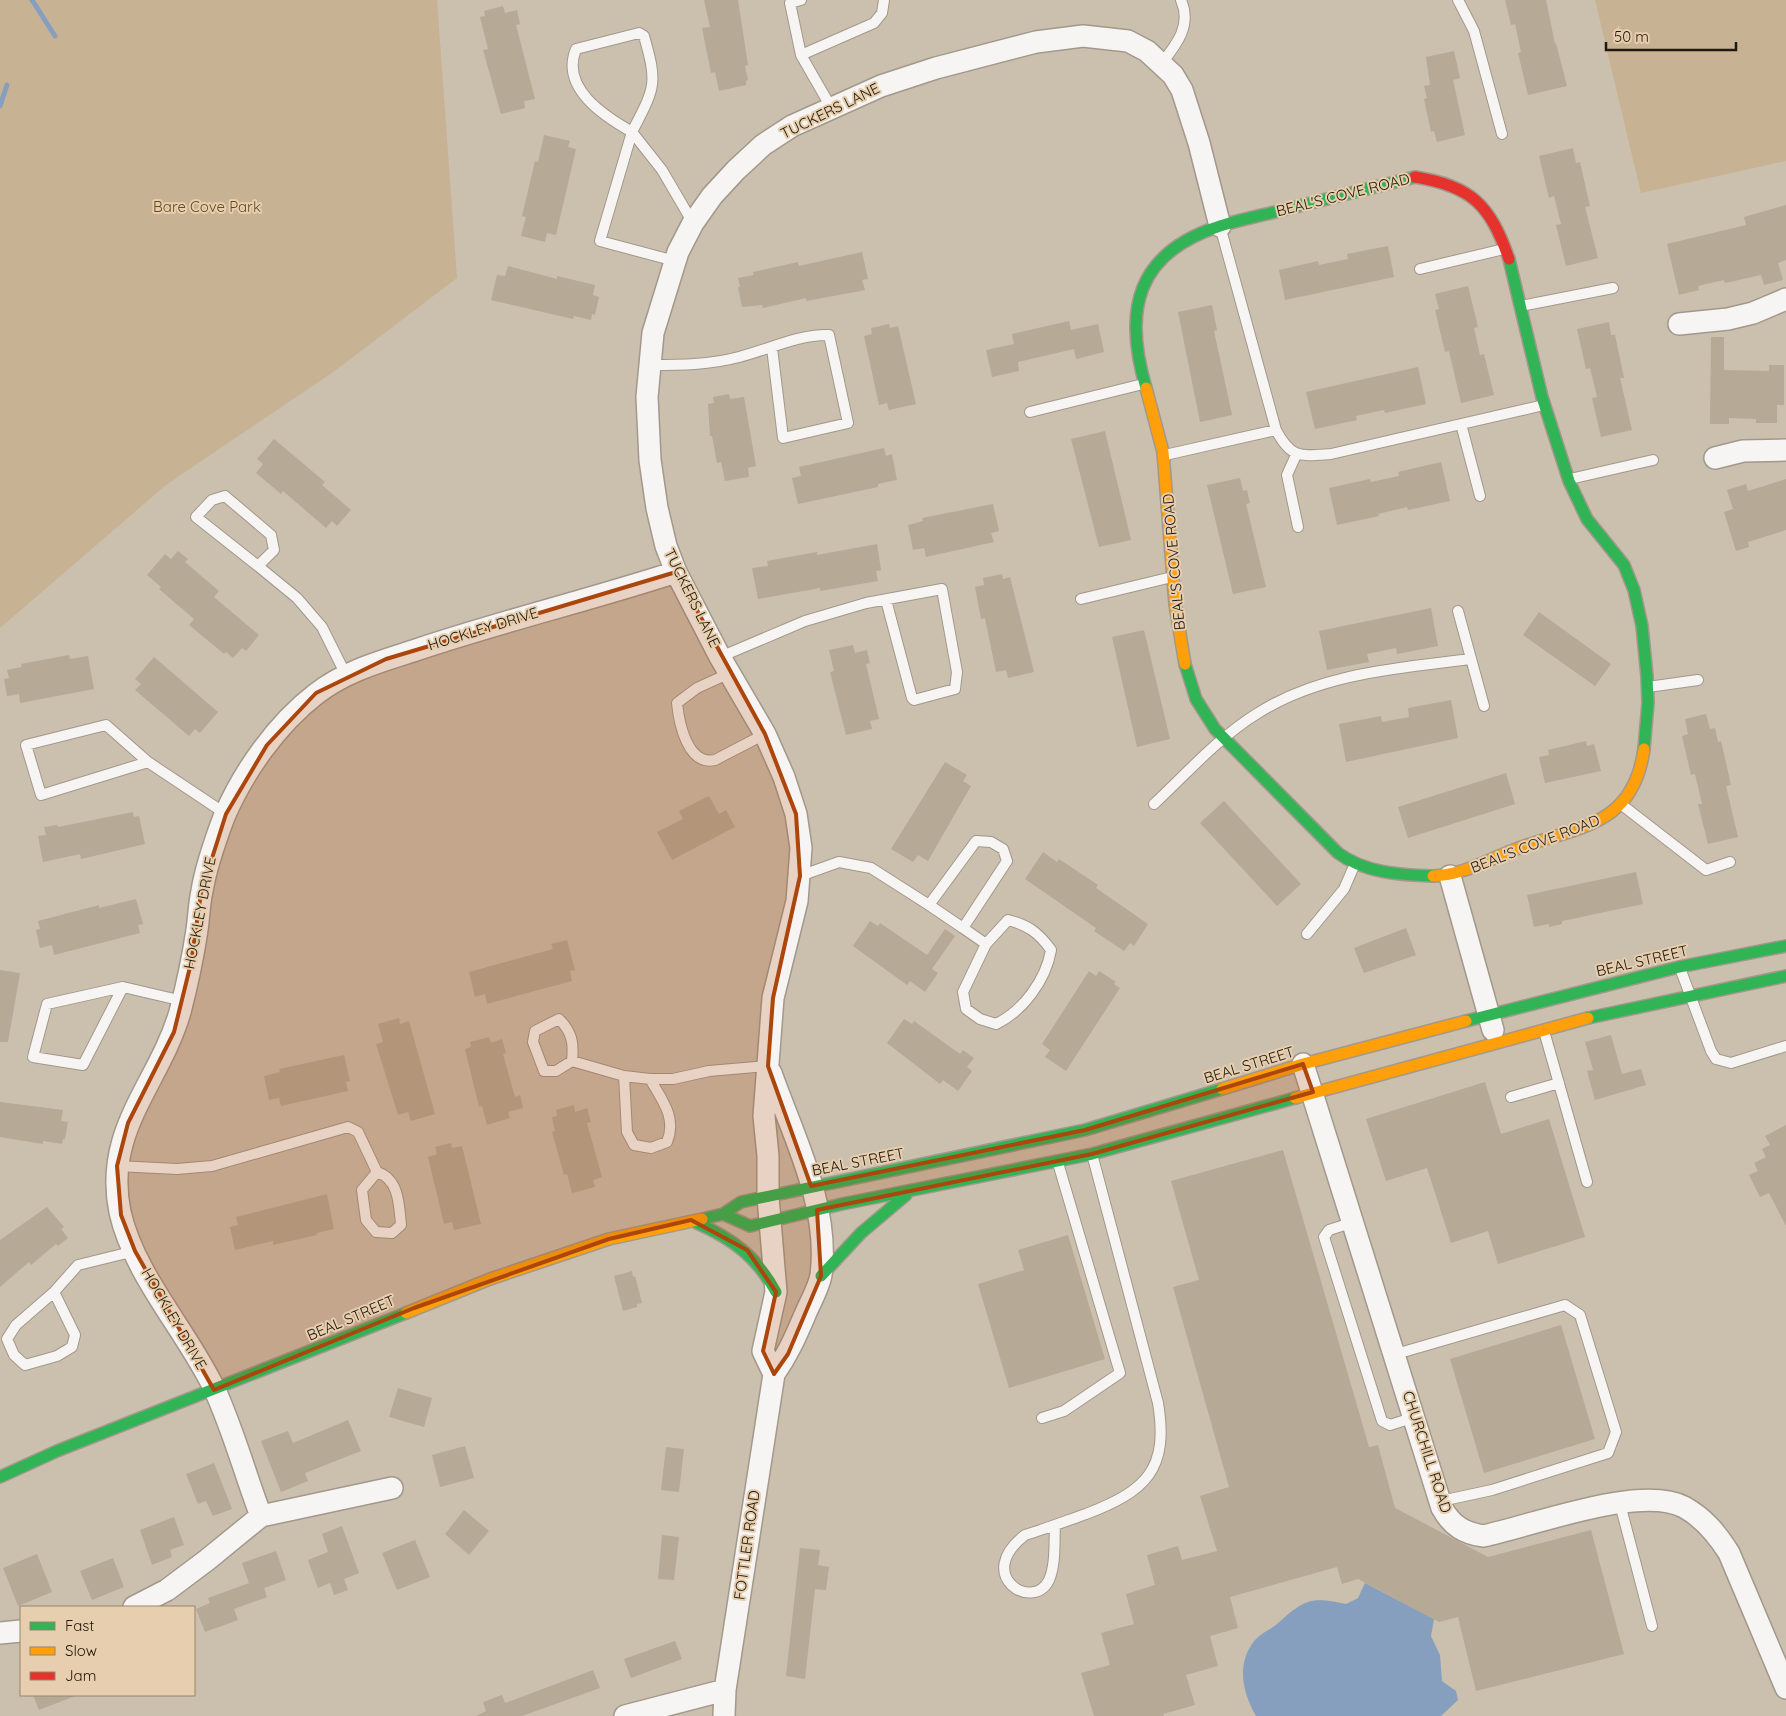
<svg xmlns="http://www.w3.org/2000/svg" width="1786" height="1716" font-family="Quicksand,sans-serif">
  <rect width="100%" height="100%" fill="#cbbfae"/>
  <!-- green -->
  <path fill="#c8b294" d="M0 0H437L457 278 336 370 166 485 0 628Z
    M1595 0H1786V161L1641 193Z"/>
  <!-- water -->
  <path fill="#879fbe" d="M1365 1583 1434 1619 1431 1636 1440 1655 1442 1681 1456 1691 1458 1700 1441 1716H1256C1242 1692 1236 1663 1255 1640 1261 1633 1270 1630 1277 1624 1304 1600 1310 1596 1346 1604L1358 1598Z"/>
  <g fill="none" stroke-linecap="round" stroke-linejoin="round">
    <!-- stream -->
    <path stroke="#879fbe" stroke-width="5" d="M32 0 55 36
      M0 106 7 85"/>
  </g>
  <!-- building -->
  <path fill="#b6a996" d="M704 0H738L748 65 745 66 748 80 746 81V85L719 91 715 72 711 73 702 28 710 27Z
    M1505 0H1546L1555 44 1556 43 1567 86 1528 95 1518 53 1521 52 1515 24 1511 25Z
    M503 6 505 13 517 10 520 24 516 25 535 99 524 101 525 108 501 114 483 50 488 49 480 17 485 16 484 11Z
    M1454 51 1460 78 1453 80 1465 135 1437 142 1434 131 1431 132 1424 99 1427 98 1424 86 1430 85 1426 57Z
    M544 135 570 141 568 147 576 149 556 235 547 233 545 242 521 236 526 217 522 216 535 161 538 162Z
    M1573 148 1576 163 1580 162 1590 206 1585 207 1598 258 1566 266 1556 225 1561 224 1554 196 1549 198 1539 156Z
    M1786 205V260L1778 263 1783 280 1764 285 1761 275 1725 283 1724 280 1698 286 1699 290 1679 295 1667 244 1746 225 1744 217Z
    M1388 246 1394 277 1285 300 1279 270 1318 261 1319 265 1348 259 1347 254Z
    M862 252 868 279 862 280 865 290 807 301 806 298 763 308 762 305 742 307 738 287H740L738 278 754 275 753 272 798 262 799 266Z
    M508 266 557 279V276L595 285 593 295 599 297 595 315 592 314 591 320 574 316 573 319 491 300 497 275 505 276Z
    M1468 286 1478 327 1474 328 1480 355 1484 354 1494 395 1461 403 1449 351 1445 352 1435 310 1439 309 1435 294Z
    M1212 305 1217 330 1214 331 1232 415 1200 422 1178 312Z
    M1069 321 1071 330 1098 324 1104 352 1076 359 1074 349 1018 362 1019 371 992 377 986 350 1014 344 1012 334Z
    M1609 322 1611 335H1615L1624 378H1620L1632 430 1601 437 1592 398 1597 397 1590 368 1586 369 1577 329Z
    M889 324 890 328 898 326 916 404 889 410 887 403 879 405 864 336 872 334 871 328Z
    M1711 337H1724V370L1769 371V365H1784V405H1777V423H1756V419L1729 418V424H1710Z
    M1418 367 1426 404 1385 413 1384 410 1356 416 1357 420 1315 429 1306 392Z
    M729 394 730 399 744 397 756 466 748 468 749 477 725 481 721 462 717 463 712 436H710L708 404 714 403 713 397Z
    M1105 431 1131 540 1099 547 1071 439Z
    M274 439 325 482 322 485 351 510 337 526 332 521 326 528 283 491 281 494 256 473 263 464 257 459Z
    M884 448 886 456 892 454 897 480 878 484V487L798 504 792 478 801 476 799 467Z
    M1441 462 1450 501 1408 510 1407 507 1378 514 1379 516 1337 525 1329 488 1370 479 1371 482 1399 476 1398 472Z
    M1240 478 1243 491 1247 490 1250 503 1246 504 1266 587 1233 594 1207 485Z
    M1786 479V530L1748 542 1749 547 1736 551 1724 512 1733 509 1727 490 1746 484 1748 491Z
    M993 504 999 531 991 533 994 542 926 557 924 548 913 550 908 525 923 521 922 518Z
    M877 544 881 570 876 571 878 581 820 591V588L758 599 752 568 768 566 767 561 817 552V555Z
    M178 551 188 559 185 562 219 591 214 597 259 635 246 651 242 648 233 658 226 652 224 654 189 625 194 619 159 589 161 587 147 575 165 554 171 559Z
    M1002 574 1003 579 1010 577 1034 672 1008 678 1006 670 996 672 985 618 981 619 975 587 984 585 983 578Z
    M1431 608 1438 646 1397 654 1396 648 1367 654 1369 662 1327 670 1319 631Z
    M1539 612 1611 664 1595 686 1523 635Z
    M1144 630 1170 739 1137 747 1112 637Z
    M853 645 855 653 867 650 870 663 866 664 879 719 870 721 872 729 846 735 830 672 834 671 829 650Z
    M69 655 70 659 88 656 94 689 20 703 19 694 7 696 4 679 9 678 7 670 22 667 21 664Z
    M154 657 218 712 200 733 195 729 189 736 135 690 141 684 135 679Z
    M1451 700 1458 738 1346 762 1339 724 1381 716 1382 722 1409 717 1408 708Z
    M1706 714 1710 729 1715 728 1718 742 1721 741 1731 785 1726 786 1738 837 1708 844 1698 804H1702L1695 774 1691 775 1682 736 1688 734 1685 719Z
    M1586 741 1587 746 1594 744 1601 771 1545 783 1539 757 1549 755 1548 750Z
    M945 762 967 775 963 781 971 786 928 861 918 855 913 862 891 849Z
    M1506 773 1515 804 1408 838 1398 807Z
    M709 796 719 814 726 810 735 827 672 860 657 832 683 819 679 811Z
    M1224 801 1301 884 1277 906 1200 823Z
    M133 812 134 817 139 816 145 844 81 859 80 854 43 862 38 836 46 835 44 827 57 825 58 827Z
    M1043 852 1057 862 1059 859 1098 885 1096 888 1148 924 1134 946 1130 943 1124 951 1094 931 1096 928 1025 879Z
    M1636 872 1643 904 1562 921V924L1549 927V924L1534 927 1527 895Z
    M136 899 143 924 138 925 140 933 54 955 52 945 40 948 36 930 40 929 38 921 99 905V908Z
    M870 921 878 926 880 923 927 955 945 929 955 936 932 969 938 973 925 992 910 981 907 985 853 946Z
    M1406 928 1416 955 1364 973 1354 948Z
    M567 940 575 970 570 971 572 981 487 1004 485 994 475 997 469 972 553 949 551 944Z
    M0 970 20 973 8 1042H0Z
    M1089 971 1096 976 1099 971 1116 982 1114 984 1120 988 1066 1071 1045 1057 1050 1050 1042 1044Z
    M399 1018 400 1024 409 1021 435 1114 411 1121 408 1112 398 1115 376 1044 383 1042 378 1024Z
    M904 1019 912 1024 914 1021 960 1054 963 1050 974 1058 967 1067 972 1071 958 1091 943 1080 940 1084 887 1043Z
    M1611 1035 1622 1074 1641 1069 1646 1085 1595 1100 1587 1071 1593 1070 1585 1042Z
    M489 1037 491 1043 502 1039 506 1053 503 1054 515 1097 520 1095 523 1108 508 1112 510 1118 487 1125 482 1106 479 1107 465 1049 471 1047 470 1042Z
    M344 1055 350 1081 346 1082 348 1091 281 1106 279 1098 269 1100 264 1076 280 1072 279 1069Z
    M1485 1082 1501 1134 1549 1119 1585 1237 1498 1264 1488 1231 1451 1243 1427 1168 1386 1181 1366 1119Z
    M0 1102 63 1110 61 1121 68 1122 65 1139H63L62 1144 43 1141V1144L0 1137Z
    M574 1105 575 1112 587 1108 591 1122 587 1123 602 1177 593 1180 595 1187 572 1193 567 1174 564 1175 552 1132 555 1131 552 1117 557 1116 556 1110Z
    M1786 1125V1226L1769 1193 1760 1197 1749 1175 1758 1171 1754 1163 1766 1157 1762 1149 1770 1145 1765 1136Z
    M451 1143 452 1148 462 1146 481 1224 454 1230 452 1222 444 1224 428 1157 437 1154 435 1147Z
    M1283 1150 1369 1447 1378 1445 1395 1508 1488 1557 1591 1530 1624 1654 1476 1691 1458 1617 1439 1622 1358 1579 1342 1584 1337 1567 1230 1597 1238 1628 1210 1636 1218 1666 1186 1675 1195 1705 1163 1714 1164 1716H1094L1081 1673 1110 1665 1101 1633 1134 1624 1126 1594 1155 1585 1147 1555 1178 1546 1182 1560 1217 1551 1200 1496 1229 1487 1173 1287 1199 1280 1171 1181Z
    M327 1194 334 1229 317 1233V1235L273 1245V1241L235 1250 230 1227 238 1225 236 1217Z
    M47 1207 64 1227 61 1229 68 1238 58 1246 56 1244 31 1265 29 1262 0 1287V1240Z
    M1068 1235 1105 1359 1009 1388 978 1284 1024 1270 1018 1250Z
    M632 1271 633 1277 635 1276 642 1303 637 1304V1307L623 1311 614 1276Z
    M1561 1325 1595 1439 1484 1473 1450 1359Z
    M398 1388 432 1398 424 1427 389 1417Z
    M348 1420 361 1451 305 1473 308 1481 281 1492 261 1441 288 1431 293 1443Z
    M465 1446 474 1478 440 1487 432 1455Z
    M666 1447 684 1449 679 1492 661 1490Z
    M214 1463 232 1509 213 1516 206 1501 198 1504 186 1474Z
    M464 1510 489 1531 469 1555 445 1534Z
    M174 1517 184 1545 170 1550 172 1557 152 1565 140 1530Z
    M342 1526 359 1573 344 1579 348 1590 334 1595 330 1583 318 1588 308 1560 328 1552 322 1534Z
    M662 1535 679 1537 674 1580 658 1579Z
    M415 1540 430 1577 397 1590 382 1553Z
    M800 1548 820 1550 818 1565 829 1567 826 1590 815 1589 805 1679 786 1676Z
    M276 1551 286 1580 264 1588 267 1597 234 1609 238 1620 205 1632 196 1609 210 1603 208 1598 249 1583 242 1563Z
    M37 1554 52 1592 18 1606 3 1568Z
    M113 1558 124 1587 92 1600 80 1571Z
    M675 1641 682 1659 631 1678 624 1659Z
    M593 1670 600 1688 522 1716H476L486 1711 483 1702 502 1695 505 1703Z
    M33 1695H75V1696L39 1710Z"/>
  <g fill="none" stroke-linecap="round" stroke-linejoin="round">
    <!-- lane casing -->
    <g stroke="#a2988b" stroke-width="12">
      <path id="lane" d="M801 0 790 3 801 55 832 109
        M1458 0 1474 31 1502 134
        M801 55 874 23 882 13 884 0
        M1162 63C1177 44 1192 25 1181 0
        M1220 226 1276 430C1291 459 1301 456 1331 454L1544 405
        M675 261 600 241 632 132C604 116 560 88 576 49L639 33 644 36C658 85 655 87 632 132L662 170 693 223
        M1420 269 1504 249
        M1521 306 1613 288
        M650 365C681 365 709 365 739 357 767 350 799 334 829 335L848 423 783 438 772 348
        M1030 412 1143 384
        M1461 424 1480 496
        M1165 455 1276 430
        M1296 455 1287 475 1298 527
        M1570 479 1653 460
        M258 566 196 517 212 500 225 496 271 535 274 550 258 566 297 598 322 627 346 675
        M1081 599 1172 577
        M1458 611 1484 706
        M720 657 805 621 866 603 942 589 957 672 955 689 914 700 912 698 886 600
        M730 673 697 688 677 703C679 724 688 766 715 760L765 734
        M1648 687 1698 680
        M148 762 41 795 26 745 106 725 148 762 226 814
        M1154 804C1187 773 1219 737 1258 713 1321 673 1399 668 1471 659
        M1622 805 1706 870 1730 862
        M800 876 839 862 871 868 929 905 976 841 991 842 1003 849 1007 861 963 928 929 905
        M963 928 986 944 963 992 966 1009 980 1019 996 1024C1023 1011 1046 980 1051 950 1039 933 1028 925 1008 920L986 944
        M1307 934 1344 889 1354 866
        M1680 968 1711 1051 1716 1059 1731 1063 1786 1046
        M123 987 83 1065 33 1057 47 1004 123 987 183 1001
        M1544 1031 1587 1182
        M572 1061C574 1043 572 1032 559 1019L535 1031 533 1042 544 1071H556L572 1061 624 1076 650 1079C662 1100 677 1118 667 1142L651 1148 634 1145 627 1132 624 1076
        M650 1079H673L709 1071 768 1066
        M1511 1097 1559 1083
        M117 1166 177 1169 212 1166 348 1127 358 1132 377 1172 362 1190 366 1220 376 1232 392 1233 401 1225C399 1204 399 1179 377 1172
        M1354 1222 1329 1230 1324 1237 1382 1421 1390 1425 1415 1417
        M54 1292 75 1335 72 1347 57 1356 25 1365 14 1355 7 1339 16 1325 54 1292 78 1265 135 1251
        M1396 1354 1565 1305 1580 1315 1616 1432 1608 1453 1492 1490 1441 1501
        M1042 1418 1064 1411 1120 1373 1058 1163
        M1620 1504 1652 1626
        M1055 1526C1054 1542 1056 1564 1049 1580 1033 1613 973 1575 1025 1535 1045 1529 1066 1521 1086 1514 1146 1491 1169 1470 1158 1403L1092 1154"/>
    </g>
    <!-- street casing -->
    <g stroke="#a2988b" stroke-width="24">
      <path id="street" d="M1679 324 1728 319 1753 313 1786 299
        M1715 458 1743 451 1786 450
        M1450 876 1493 1030
        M1303 1064 1442 1508C1452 1526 1464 1533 1483 1536 1532 1526 1640 1484 1684 1507 1704 1518 1717 1534 1729 1553L1786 1688
        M774 1374 763 1351 776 1292 768 1197V1156L764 1116 773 998 797 901 801 848 796 814 784 777 765 734 720 657 676 572 666 546 657 508 650 460 647 397 653 333 678 252 693 223 712 196 736 170 763 145 792 126 881 86 936 68 1036 42 1083 36 1128 41 1147 51 1173 75 1182 90 1199 143 1220 226
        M261 1516C245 1474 233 1429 214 1388 186 1330 134 1275 120 1212 103 1130 159 1084 180 1012 187 985 193 957 197 930 199 917 199 904 202 891 206 866 215 841 224 817 243 772 277 724 316 694 345 671 382 661 416 650 502 621 590 600 676 572
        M134 1607 167 1590 207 1560 261 1516 392 1488
        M0 1633 21 1631
        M625 1716 725 1690
        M724 1716 725 1690 774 1374C787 1356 795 1338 804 1317 809 1304 819 1288 821 1275 830 1205 793 1136 771 1073"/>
    </g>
    <!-- fast casing -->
    <g stroke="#a2988b" stroke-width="14">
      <path id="fast" d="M1509 259 1542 397 1569 481 1587 519 1624 565 1634 590 1642 626 1647 676 1648 703 1644 749
        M1146 388C1123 310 1136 253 1220 226 1239 220 1259 216 1279 211 1324 200 1370 188 1415 177
        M1185 664 1196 699 1215 729 1338 853C1365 873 1400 875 1433 876
        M1588 1018 1786 976
        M1466 1021 1679 967 1786 946
        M723 1214 750 1226 842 1204 1092 1154 1295 1098
        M702 1219 723 1214 741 1202 1085 1130 1222 1089
        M697 1223C733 1239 757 1257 776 1292
        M821 1276 861 1233 906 1195
        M0 1477 57 1451 406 1313"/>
    </g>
    <!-- slow casing -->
    <g stroke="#a2988b" stroke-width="14">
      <path id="slow" d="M1146 388 1163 452 1175 604 1185 664
        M1433 876C1464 875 1489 859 1516 849 1577 826 1633 828 1644 749
        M1222 1089 1303 1064 1466 1021
        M1295 1098 1588 1018
        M406 1313 490 1279 609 1239 702 1219"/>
    </g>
    <!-- jam casing -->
    <g stroke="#a2988b" stroke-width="14">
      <path id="jam" d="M1415 177C1472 186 1490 205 1509 259"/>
    </g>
    <!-- lane -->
    <use href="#lane" stroke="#f7f5f3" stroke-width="10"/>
    <!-- street -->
    <use href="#street" stroke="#f7f5f3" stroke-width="21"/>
    <!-- fast -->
    <use href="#fast" stroke="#30b455" stroke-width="11"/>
    <!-- slow -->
    <use href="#slow" stroke="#ff9f0a" stroke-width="11"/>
    <!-- jam -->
    <use href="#jam" stroke="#e5322d" stroke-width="11"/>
  </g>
  <!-- marked area -->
  <path fill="#ac460c" fill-opacity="0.2" stroke="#ac460c" stroke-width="4" stroke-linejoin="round" d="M676 572 765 734 796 814 800 876 773 998 768 1066 811 1186 1085 1130 1303 1064 1313 1092 1092 1154 817 1210 821 1276 788 1354 774 1374 763 1351 776 1292 747 1250 691 1220 609 1239 414 1308 214 1390 135 1251 121 1215 117 1166 128 1123 174 1032 191 963 201 893 226 814 267 745 316 693 386 659Z"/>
  <g text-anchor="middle" stroke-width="4" stroke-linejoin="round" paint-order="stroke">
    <!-- street labels -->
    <g font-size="15" fill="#20180c" stroke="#e6ceae">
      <text transform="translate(830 111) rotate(-26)" y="5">TUCKERS LANE</text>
      <text transform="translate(1343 195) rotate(-14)" y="5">BEAL'S COVE ROAD</text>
      <text transform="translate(1174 562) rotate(-95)" y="5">BEAL'S COVE ROAD</text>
      <text transform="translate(692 598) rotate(64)" y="5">TUCKERS LANE</text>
      <text transform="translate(483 629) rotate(-17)" y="5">HOCKLEY DRIVE</text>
      <text transform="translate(1535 844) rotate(-21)" y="5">BEAL'S COVE ROAD</text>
      <text transform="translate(200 913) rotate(-79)" y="5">HOCKLEY DRIVE</text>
      <text transform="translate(1642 961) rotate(-13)" y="5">BEAL STREET</text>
      <text transform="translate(1249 1065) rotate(-17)" y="5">BEAL STREET</text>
      <text transform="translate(858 1162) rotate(-11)" y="5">BEAL STREET</text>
      <text transform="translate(351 1318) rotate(-23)" y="5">BEAL STREET</text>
      <text transform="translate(174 1319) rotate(60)" y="5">HOCKLEY DRIVE</text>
      <text transform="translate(1427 1452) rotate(72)" y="5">CHURCHILL ROAD</text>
      <text transform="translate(747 1545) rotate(-82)" y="5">FOTTLER ROAD</text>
    </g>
    <!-- park labels -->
    <g font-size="15" fill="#664a1d" stroke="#e6ceae">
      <text x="207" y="212">Bare Cove Park</text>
    </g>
  </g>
  <!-- legend -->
  <rect x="20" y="1606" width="175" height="90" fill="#e6ceae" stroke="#97856d"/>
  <rect x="30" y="1622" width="25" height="8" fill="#30b455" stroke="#97856d"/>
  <text x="65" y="1631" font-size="15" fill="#20180c">Fast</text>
  <rect x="30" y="1647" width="25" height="8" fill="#ff9f0a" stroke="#97856d"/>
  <text x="65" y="1656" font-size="15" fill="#20180c">Slow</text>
  <rect x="30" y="1672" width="25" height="8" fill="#e5322d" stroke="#97856d"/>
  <text x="65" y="1681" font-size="15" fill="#20180c">Jam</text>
  <!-- scale -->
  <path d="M1606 42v8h130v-8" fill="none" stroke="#20180c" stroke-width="2.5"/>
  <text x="1614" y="42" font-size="15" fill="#20180c" stroke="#e6ceae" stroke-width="4" paint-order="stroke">50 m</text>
</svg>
